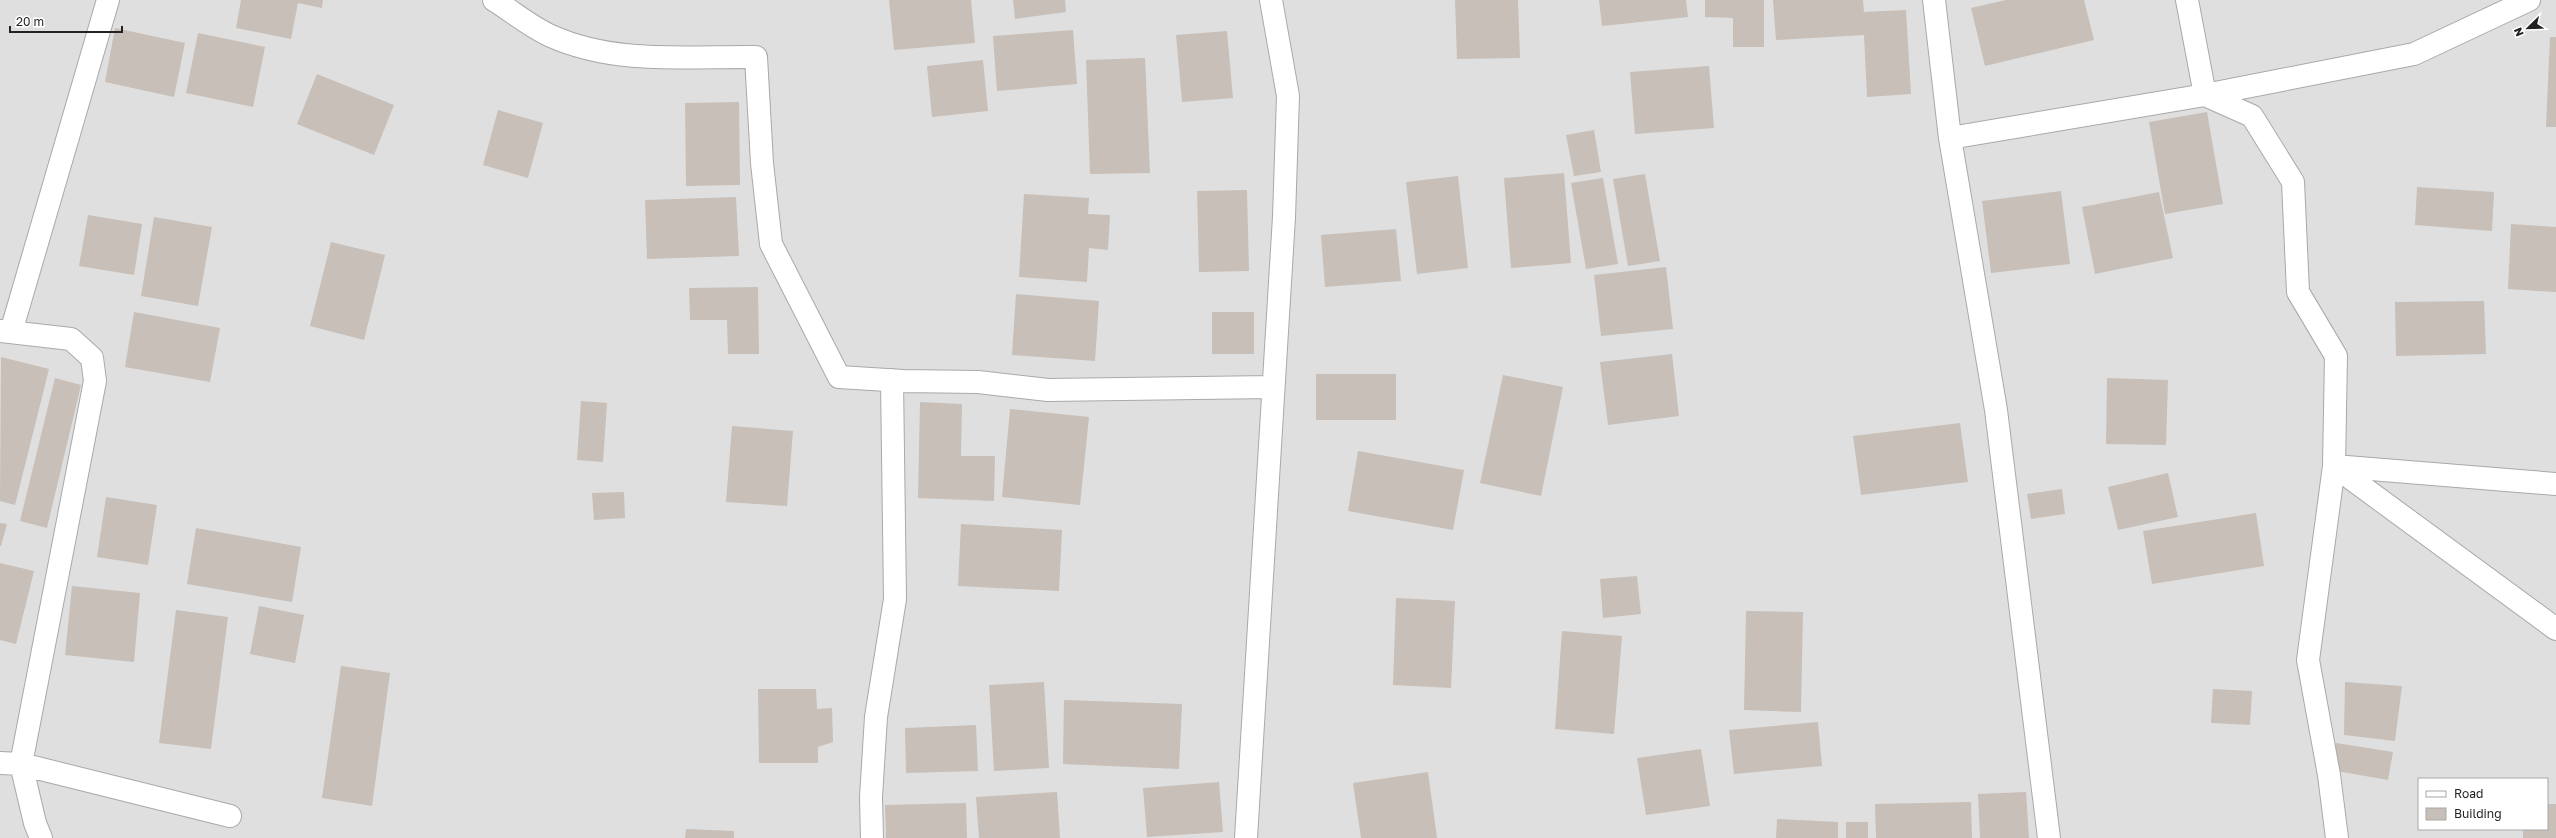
<svg xmlns="http://www.w3.org/2000/svg" width="2556" height="838" font-family="'Golos Text',sans-serif">
  <rect width="100%" height="100%" fill="#f2efe9"/>
  <!-- residential -->
  <path fill="#e0dfdf" fill-rule="evenodd" d="M0 0H2556V838H0ZM2419 779H2547V829H2419Z"/>
  <!-- building -->
  <path fill="#c7bfb8" d="M241 0H323L322 8 298 3 291 39 236 28Z
    M889 0H971L975 43 894 50Z
    M1013 0H1065L1066 12 1015 19Z
    M1455 0H1518L1520 58 1457 59Z
    M1599 0H1686L1688 17 1602 26Z
    M1705 0H1764V47H1733V18L1705 17Z
    M1773 0H1863L1864 12 1906 10 1911 94 1867 97 1864 35 1776 40Z
    M2006 0H2084L2094 40 1985 66 1971 8Z
    M115 28 185 43 174 97 105 82Z
    M1073 30 1077 84 997 91 993 36Z
    M1227 31 1233 98 1182 102 1176 35Z
    M198 33 265 47 253 107 186 93Z
    M2550 37H2556V127H2546Z
    M1145 58 1150 173 1090 174 1086 60Z
    M983 60 988 111 932 117 927 66Z
    M1709 66 1714 128 1635 134 1630 72Z
    M317 74 394 105 374 155 297 124Z
    M739 102 740 185 686 186 685 103Z
    M498 110 543 123 528 178 483 165Z
    M2207 112 2223 204 2165 214 2149 122Z
    M1594 130 1601 172 1574 176 1566 135Z
    M1564 173 1571 263 1511 268 1504 178Z
    M1645 174 1660 261 1628 266 1613 179Z
    M1458 176 1468 268 1417 274 1406 182Z
    M1603 178 1618 264 1586 269 1571 183Z
    M2417 187 2494 192 2492 231 2415 225Z
    M1247 190 1249 271 1199 272 1197 191Z
    M2061 191 2070 264 1991 273 1982 201Z
    M2159 192 2173 258 2095 274 2082 207Z
    M1024 194 1089 198 1088 214 1110 215 1108 250 1089 248 1087 282 1019 277Z
    M736 197 739 256 647 259 645 200Z
    M88 215 142 224 134 275 79 266Z
    M154 217 212 227 198 306 141 296Z
    M2511 224 2556 227V292L2508 289Z
    M1396 229 1401 281 1325 287 1321 235Z
    M331 242 385 255 364 340 310 326Z
    M1666 267 1673 329 1601 336 1594 275Z
    M758 287 759 354H728L727 320H690L689 288Z
    M1016 294 1099 301 1095 361 1012 355Z
    M2484 301 2486 354 2396 356 2395 302Z
    M134 312 220 328 210 382 125 367Z
    M1212 312H1254V354H1212Z
    M1672 354 1679 416 1608 425 1600 362Z
    M1 357 49 369 15 505 0 501Z
    M1316 374H1396V420H1316Z
    M1503 375 1563 387 1541 496 1480 483Z
    M55 378 81 385 47 528 20 521Z
    M2107 378 2168 380 2166 445 2106 444Z
    M581 401 607 403 603 462 577 460Z
    M920 402 962 404 961 456H995L994 501 918 498Z
    M1010 409 1089 417 1080 505 1002 497Z
    M1960 423 1968 482 1861 495 1853 436Z
    M732 426 793 431 787 506 726 502Z
    M1358 451 1464 470 1453 530 1348 511Z
    M2168 473 2178 517 2118 530 2108 487Z
    M2062 489 2065 514 2031 519 2027 494Z
    M624 492 625 518 594 520 592 493Z
    M106 497 157 505 148 565 97 557Z
    M2256 513 2264 566 2152 584 2143 531Z
    M0 523 7 524 1 546H0Z
    M961 524 1062 530 1059 591 958 586Z
    M196 528 301 547 292 602 187 584Z
    M0 563 34 571 16 644 0 640Z
    M1637 576 1641 614 1603 618 1600 579Z
    M72 586 140 593 134 662 65 655Z
    M1396 598 1455 601 1451 688 1393 685Z
    M259 606 304 615 295 663 250 654Z
    M176 610 228 617 211 749 159 743Z
    M1746 611 1803 612 1801 712 1744 710Z
    M1562 631 1622 636 1614 734 1555 729Z
    M341 666 390 673 372 806 322 798Z
    M1044 682 1049 768 994 771 989 685Z
    M2345 682 2402 686 2395 741 2344 735Z
    M758 689H816L817 709 832 708 833 742 818 747V763H759Z
    M2213 689 2252 691 2250 725 2211 723Z
    M1064 700 1182 704 1179 769 1063 764Z
    M1818 722 1822 766 1734 774 1729 730Z
    M976 725 978 771 906 773 905 728Z
    M2336 743 2393 752 2388 780 2331 770Z
    M1701 749 1710 806 1646 815 1637 758Z
    M1428 772 1437 838H1361L1353 783Z
    M1219 782 1223 832 1147 837 1143 788Z
    M1057 792 1060 838H979L976 797Z
    M2026 792 2029 838H1980L1978 794Z
    M1971 802 1972 838H1876L1875 804Z
    M966 803 967 838H886L885 805Z
    M2547 804H2556V838H2523V829H2547Z
    M1777 819 1838 822V838H1776Z
    M1846 822H1868V838H1846Z
    M686 829 734 831V838H685Z"/>
  <g fill="none" stroke-linecap="round" stroke-linejoin="round">
    <!-- street casing -->
    <g stroke="#a9a9a9" stroke-width="24">
      <path id="street" d="M494 0C513 12 531 27 551 36 615 65 688 56 756 57L762 163 771 244 839 377 903 381 978 382 1048 390 1273 387
        M1934 0 1950 138 1996 410 2049 838
        M2187 0 2205 95 2252 116 2293 182 2298 292 2336 356 2334 466 2308 660 2329 775 2337 838
        M1950 138 2205 95 2414 54 2529 0
        M0 331 71 339 92 358 95 381 21 764 35 823 41 838
        M11 332 108 0
        M2334 466 2556 629
        M2334 466 2556 484
        M0 763 21 764 230 816
        M872 838 871 797 876 717 895 599 892 380
        M1246 838 1284 217 1288 96 1271 0"/>
    </g>
    <!-- street -->
    <use href="#street" stroke="#fff" stroke-width="22"/>
  </g>
  <!-- legend -->
  <rect x="2418" y="778" width="130" height="52" fill="#ffffff" stroke="#a7a7a7"/>
  <rect x="2426" y="791" width="20" height="6" fill="#ffffff" stroke="#a7a7a7"/>
  <text x="2454" y="798" font-size="12" fill="#222222">Road</text>
  <rect x="2426" y="808" width="20" height="12" fill="#c7bfb8" stroke="#a7a7a7"/>
  <text x="2454" y="818" font-size="12" fill="#222222">Building</text>
  <!-- north arrow -->
  <g transform="translate(2528 28) rotate(247)" stroke="#ffffff" stroke-width="3" paint-order="stroke">
  <path d="M0-3L7 15L0 10L-7 15Z" fill="#222222"/>
  <text y="-6" font-size="11" font-weight="bold" text-anchor="middle" fill="#222222">N</text>
  </g>
  <!-- scale -->
  <path d="M10 26v6h112v-6" fill="none" stroke="#222222" stroke-width="2"/>
  <text x="16" y="26" font-size="12" fill="#222222" stroke="#ffffff" stroke-width="3" paint-order="stroke">20 m</text>
</svg>
